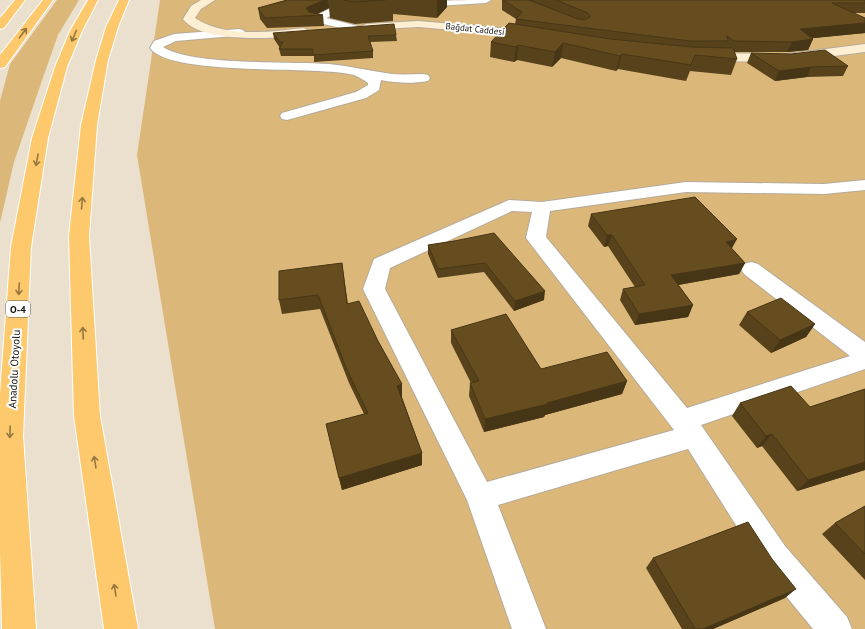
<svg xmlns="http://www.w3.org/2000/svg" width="865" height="629" font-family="'PT Sans',sans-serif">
  <rect width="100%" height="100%" fill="#ebe0ce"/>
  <!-- green -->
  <path fill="#dbb879" d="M57 0H79L58 35 46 69 14 162 0 223V101L10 64Z
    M160 0H865V629H215L137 155Z"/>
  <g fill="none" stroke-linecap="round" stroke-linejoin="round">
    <!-- street casing -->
    <g stroke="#b5aa99" stroke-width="2">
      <path id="street" d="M491 0 486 3 418 7 413 4C419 0 478 0 491 0Z
        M360 5 364 6 365 8 364 10 339 12 326 18 358 26 360 28 358 30 354 31 315 22 309 19 333 7Z
        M240 29 244 31 246 33 244 35 176 41 163 47C193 66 290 61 329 64 350 66 371 71 392 74 403 75 413 74 423 74L428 75 430 78 428 81C413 84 396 83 381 80L379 90 366 98 287 120 282 119 280 116 282 113 356 92 368 85V83C364 80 359 77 354 75 316 65 170 77 150 48L154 41 174 34Z
        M865 180V190L824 194 686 192 550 211 546 237 687 408 850 356 744 274 741 269 744 264 751 262 758 264 865 342V369L701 425 785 546 847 617 852 629H813L763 568 688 449 498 505 546 629H512L467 500 363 289 374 259 509 200 542 202 686 182 824 184ZM512 211 532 212 526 238 674 430 487 482 385 289 390 268Z"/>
    </g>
    <!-- secondary casing -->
    <g stroke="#b5aa99" stroke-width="2">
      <path id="secondary" d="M201 0H215L201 9 195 18C225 38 269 32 304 28L310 32 304 36C276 38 202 44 183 19L191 6Z
        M418 21 489 27 531 32 537 36 531 40 489 33 418 27 366 30 360 27 366 24Z
        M865 44V52L787 62 706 61 700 57 706 53 787 54Z"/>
    </g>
    <!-- highway casing -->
    <g stroke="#fff" stroke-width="2">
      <path id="highway" d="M15 0H25L4 28 0 29V18Z
        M43 0H53L5 67 0 68V55Z
        M88 0H98L82 31 67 67 48 138 31 247 23 436 36 629H2L0 550V394L11 247 32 138 55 67 70 31Z
        M119 0H129L118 27 108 60 97 125 89 236 100 416 138 629H104L74 416 69 236 81 125 96 60 106 27Z"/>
    </g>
    <!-- street -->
    <use href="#street" fill="#fff" fill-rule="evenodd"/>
    <!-- secondary -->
    <use href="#secondary" fill="#feefd3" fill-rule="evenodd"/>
    <!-- highway -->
    <use href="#highway" fill="#fdc96c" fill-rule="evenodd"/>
  </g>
  <!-- wall -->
  <path fill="#57421b" d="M287 0H447V7L437 18 393 14V21L355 24 330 18 329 8 317 14 323 15 324 26 267 28 260 19 258 8Z
    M502 0H865V13H854L865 33 812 38 813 39 808 50 787 52H734L737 59 731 75 690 71 686 81 618 69 616 71 561 58 552 67 517 60 514 62 490 57 491 42 515 24 516 19 502 10Z
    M273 33 396 35 397 41 370 42 373 51V58L314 62V56H281L279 49 280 48 274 39Z
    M751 53 848 66 843 76 807 77 775 81 747 63Z
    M591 214 732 249 745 263 739 274 678 285 693 305 688 317 635 325 620 300 623 289 635 287 608 246 604 247 588 226Z
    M454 241 544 300 514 311 484 272 438 278 428 254V245Z
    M342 263 348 304 378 341 402 384V397L422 453V465L342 490 326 424 364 414 349 383 320 309 282 314 279 300Z
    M747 312 815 324 806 337 771 353 739 325Z
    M451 330 541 369 627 381 622 394 545 415 544 417 484 432 469 396 470 383H471L451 343Z
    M865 389V470L797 491 762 446 757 448 732 416 740 403 810 407Z
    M865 506V580L822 534 835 523Z
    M653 558 785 598 713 629H682L646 568Z"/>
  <!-- shaded-wall -->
  <path fill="#473616" d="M324 0H328L329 8 313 16H308L306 8Z
    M437 0H447V7L437 18Z
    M865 23V33L795 40 800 29Z
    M813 39 808 50 787 52 792 42Z
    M563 43 561 58 552 67 555 52Z
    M518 45 517 60 514 62 516 47Z
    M622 54 618 69 616 71 620 56Z
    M811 67 807 77 775 81 779 71Z
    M607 235H612L608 246 604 247Z
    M737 239 731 250 726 242Z
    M745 263 739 274 667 287 671 275Z
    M545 291 544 300 514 311 515 301Z
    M693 305 688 317 635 325 639 314Z
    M815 324 806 337 771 353 780 340Z
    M627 381 622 394 545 415 544 417 484 432 485 419Z
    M402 384V397L398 399 397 386Z
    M772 434 762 446 757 448 766 436Z
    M422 453V465L342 490 339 478Z
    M865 462V470L797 491 808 480Z
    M796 589 785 598 713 629H703Z"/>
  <!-- building -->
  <path fill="#654d1f" stroke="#473616" d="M287 0H324L306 8 309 12 323 15 265 18 258 8Z
    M344 0H385L353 2Z
    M503 0H529L578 19 584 20 590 17 588 13 556 0H865V3H832L865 18V23L800 29 813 39 792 42 734 41 727 36 728 41H690L516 19 522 12Z
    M509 23 610 39 692 47 733 48 737 59 695 55 691 65 622 54 620 56 563 43 555 52 518 45 516 47 491 42Z
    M394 24 396 35 368 36 373 51 313 55V49H279L283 42H280L273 33Z
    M825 50 848 66 811 67 779 71 751 53 791 54Z
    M695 197 737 239 726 242 745 263 671 275 693 305 639 314 623 289 645 285 612 235H607L591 214Z
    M494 233 545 291 515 301 485 263 438 269 428 245 454 241Z
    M342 263 347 304 359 301 378 341 402 384 397 386 422 453 339 478 326 424 368 413 347 370 318 295 279 300V271Z
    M781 298 815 324 780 340 747 312Z
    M506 314 541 369 607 352 627 381 547 403 548 404 485 419 470 383 479 381 451 330Z
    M791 386 810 407 865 389V462L808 480 772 434 766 436 740 403Z
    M865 506V554L835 523Z
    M748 522 772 559 796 589 703 629H695L653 558Z"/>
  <!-- one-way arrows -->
  <defs><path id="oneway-shaft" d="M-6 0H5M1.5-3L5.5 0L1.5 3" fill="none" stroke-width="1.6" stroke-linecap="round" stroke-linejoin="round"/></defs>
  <g stroke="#957741">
    <use href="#oneway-shaft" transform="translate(23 33) rotate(-53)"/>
    <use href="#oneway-shaft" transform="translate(74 36) rotate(113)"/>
    <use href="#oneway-shaft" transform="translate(37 160) rotate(100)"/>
    <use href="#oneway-shaft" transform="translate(82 203) rotate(-85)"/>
    <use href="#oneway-shaft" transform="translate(19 289) rotate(93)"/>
    <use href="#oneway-shaft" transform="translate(83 333) rotate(-93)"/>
    <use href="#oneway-shaft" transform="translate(10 432) rotate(92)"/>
    <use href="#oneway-shaft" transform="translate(95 462) rotate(-99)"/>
    <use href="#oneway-shaft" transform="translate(115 590) rotate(-99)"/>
  </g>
  <g text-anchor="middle" stroke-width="4" stroke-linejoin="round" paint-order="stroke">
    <!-- far-street labels -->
    <g font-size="9" fill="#16130c" stroke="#fff">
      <text transform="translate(475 29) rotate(6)" y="3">Bağdat Caddesi</text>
    </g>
    <!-- shield labels -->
    <rect fill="#fff" stroke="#5c5a55" stroke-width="1" x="6" y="301" width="24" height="16" rx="3"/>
    <g font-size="10" font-weight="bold" fill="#16130c">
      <text x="18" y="313">O-4</text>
    </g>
    <!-- street labels -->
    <g font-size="11" fill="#16130c" stroke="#fff">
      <text transform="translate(14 369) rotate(-87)" y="4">Anadolu Otoyolu</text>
    </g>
  </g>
</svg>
